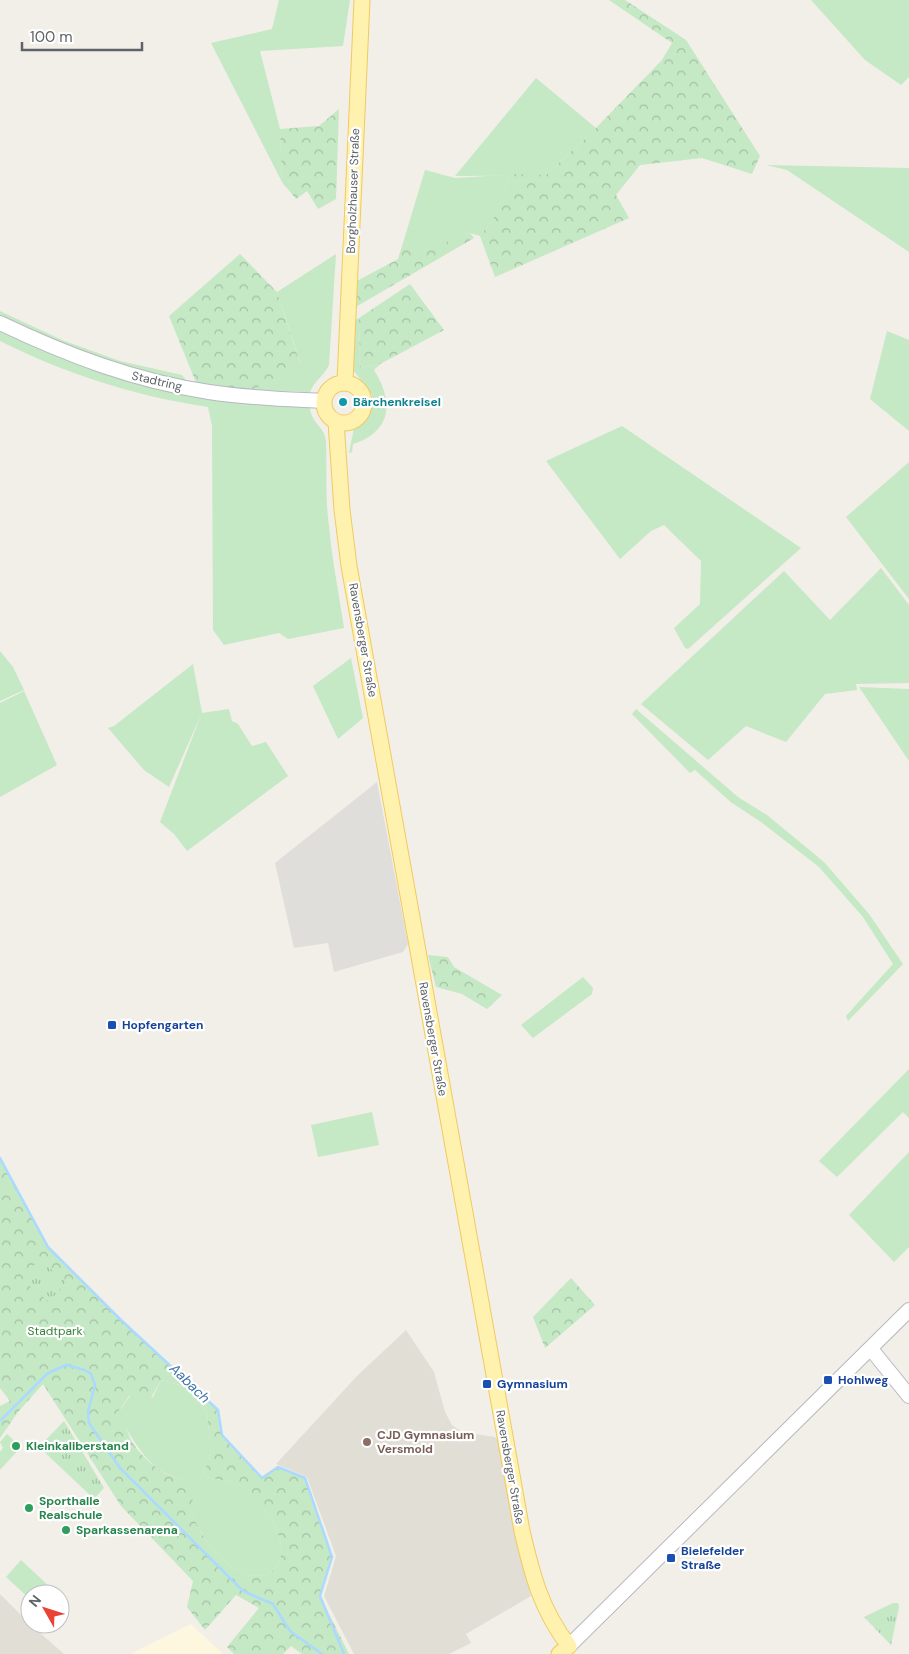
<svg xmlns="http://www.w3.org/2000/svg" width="909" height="1654" font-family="'DM Sans',sans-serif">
  <defs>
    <pattern id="forest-crowns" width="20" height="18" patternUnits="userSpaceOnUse" patternTransform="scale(1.25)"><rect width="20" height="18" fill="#c5e8c5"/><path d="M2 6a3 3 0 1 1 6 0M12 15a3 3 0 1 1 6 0" fill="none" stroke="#a3c0a4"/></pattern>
    <pattern id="park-tufts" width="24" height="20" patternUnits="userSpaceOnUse" patternTransform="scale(1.25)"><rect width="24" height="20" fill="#c5e8c5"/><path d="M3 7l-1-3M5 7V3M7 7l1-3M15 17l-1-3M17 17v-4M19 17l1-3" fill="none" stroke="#a3c0a4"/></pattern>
  </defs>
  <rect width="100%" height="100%" fill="#f1efe8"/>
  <!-- commercial -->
  <path fill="#fef7e0" d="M191 1624 223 1654H130Z"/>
  <!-- industrial -->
  <path fill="#e0deda" d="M377 782 408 944 403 952 334 972 328 943 294 948 275 863Z"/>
  <!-- education -->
  <path fill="#e1ded6" d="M406 1330 434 1372 445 1412 452 1425 462 1432 495 1437 499 1441 517 1542 531 1596 466 1634 471 1643 449 1654H354L324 1596 336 1556 307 1477 276 1464 357 1376Z
    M0 1594 30 1624 64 1654H0Z"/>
  <!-- grass -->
  <path fill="#c5e8c5" d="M279 0H350L343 46 260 51 280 129 282 182 211 43 272 29Z
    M811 0H909V77L901 85 865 60Z
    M536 78 596 128 546 175 455 176Z
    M766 165 909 168V252L787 170Z
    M425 170 455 178 505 175 514 192 480 236 470 233 426 251 403 243Z
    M336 254 329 365C324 376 314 381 310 392L253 390 300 362 277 292Z
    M0 311 62 340 120 361 182 375 188 383 106 362 0 317Z
    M359 318 360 368 380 364 374 370C394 402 392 431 353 444L352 452 349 453 354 428 364 419 372 408V395L354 371V321Z
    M0 329C27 342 54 357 83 366 157 390 233 403 310 408 312 425 325 426 326 442 327 470 325 498 329 526 332 560 339 594 344 628L288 639 279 633 224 645 213 630 212 426 208 407C135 396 66 374 0 341Z
    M887 331 909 340V431L870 399Z
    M622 426 801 548 688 649 685 648 674 628 700 604 701 561 664 525 651 531 620 559 546 461Z
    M909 462V599L846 517Z
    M881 568 909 605V683L856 684 857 690 825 694 786 742 746 726 708 760 641 704 784 571 830 620Z
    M0 651 13 667 24 690 0 701Z
    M351 658 363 718 338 739 313 686Z
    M193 664 202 713 229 709 232 721 238 724 252 746 266 742 288 776 187 851 174 834 160 822 201 715 169 787 144 770 108 728 114 726Z
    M859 687 909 689V761Z
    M24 691 57 765 0 797V703Z
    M636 709 738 797 767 815 824 862 869 914 903 964 848 1021 846 1016 893 964 863 917 819 867 761 822 732 803 695 770 690 773 632 714Z
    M583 977 593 988 592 994 533 1038 521 1025Z
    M909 1069V1118L903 1112 837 1177 819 1161Z
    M372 1112 379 1145 318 1157 311 1125Z
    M909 1152V1247L894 1262 849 1215Z
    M161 1380 180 1385 196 1398 207 1413 211 1450 204 1474 206 1477C218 1480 237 1482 247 1489 254 1493 259 1503 264 1509 310 1570 254 1605 209 1544 195 1524 188 1511 194 1488 188 1479 166 1476 156 1467 137 1451 131 1433 116 1415L130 1396 139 1402 153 1397Z
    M7 1434 21 1447 0 1470V1452L3 1448 0 1442Z
    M21 1560 51 1588 45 1594H30V1599L6 1577Z"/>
  <!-- forest -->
  <path fill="url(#forest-crowns)" fill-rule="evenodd" d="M609 0H625L686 40 760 156 752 174 702 158 640 165 616 195 629 218 495 277 480 236 513 192 505 174 546 175 596 128 662 60 672 43Z
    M339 109 336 199 318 209 307 191 296 199 282 182 280 129 319 126Z
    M470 233 474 238 354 308 355 282 398 259 403 243 426 250Z
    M240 254 277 292 300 363 253 390 197 385 169 316Z
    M410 284 444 330 380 364 360 368 359 318Z
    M428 955 448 957 454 967 502 995 487 1009 462 994 436 987Z
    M0 1158 48 1247 121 1320 218 1410 222 1435 262 1478 278 1467 305 1478 332 1557 320 1596 349 1654H302L291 1646 283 1654H234L227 1647 259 1608 236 1595 205 1630 187 1607 193 1581 121 1506 43 1384 18 1412 0 1438V1406L10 1401 0 1388ZM161 1380 180 1385 196 1398 207 1413 211 1450 204 1474 206 1477C218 1480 237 1482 247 1489 253 1493 259 1503 264 1509 310 1570 254 1605 209 1544 195 1525 188 1511 195 1488 188 1479 169 1477 160 1470 149 1463 135 1449 130 1438 126 1428 124 1423 116 1415L129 1396 139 1402 148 1403Z
    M571 1278 595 1305 545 1348 533 1317Z"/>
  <!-- park -->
  <path fill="url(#park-tufts)" d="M39 1259 66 1282 49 1302 22 1280Z
    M64 1421 104 1488 94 1499 39 1447Z
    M893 1603H898L899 1607 891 1645 864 1617Z"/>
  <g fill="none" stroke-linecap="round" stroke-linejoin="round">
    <!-- stream -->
    <path stroke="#aadaff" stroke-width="2.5" d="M0 1158 48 1247 121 1320 218 1410 222 1435 262 1478 278 1467 305 1478 332 1557 320 1596 344 1654
      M0 1421 48 1373 66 1365 85 1370 91 1374 95 1385 88 1412 89 1423 120 1468 243 1591 273 1604 290 1631 322 1654"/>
    <!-- secondary casing -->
    <g stroke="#b6babf" stroke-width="16">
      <path id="secondary" d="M0 323C67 355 135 381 209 392 247 398 285 399 323 401
        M871 1349 909 1396
        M569 1646 909 1310"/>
    </g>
    <!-- primary casing -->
    <g stroke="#f2c960" stroke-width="17">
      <path id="primary" d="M345 382 362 0
        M324 403a20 20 0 1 1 40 0a20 20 0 1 1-40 0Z
        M336 422 342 510 349 566 522 1531C532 1574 541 1610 569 1646L559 1654"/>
    </g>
    <!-- secondary -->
    <use href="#secondary" stroke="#fff" stroke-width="14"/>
    <!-- primary -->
    <use href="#primary" stroke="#fff2af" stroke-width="15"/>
  </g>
  <!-- markers -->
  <circle fill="#0f9aa8" stroke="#fff" stroke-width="2" cx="343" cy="402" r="5"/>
  <g fill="#1a4fb4" stroke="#fff" stroke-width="2">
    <rect x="107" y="1020" width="10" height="10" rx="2.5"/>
    <rect x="823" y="1375" width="10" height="10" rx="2.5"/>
    <rect x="482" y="1379" width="10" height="10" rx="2.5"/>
    <rect x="666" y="1553" width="10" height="10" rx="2.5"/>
  </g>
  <circle fill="#8d6e63" stroke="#fff" stroke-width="2" cx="367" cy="1442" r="5"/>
  <g fill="#2e9e5b" stroke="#fff" stroke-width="2">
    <circle cx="16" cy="1446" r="5"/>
    <circle cx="29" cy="1508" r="5"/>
    <circle cx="66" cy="1530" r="5"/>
  </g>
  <g text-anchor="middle" stroke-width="4.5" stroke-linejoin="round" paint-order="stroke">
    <!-- street labels -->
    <g font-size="12" fill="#5f6368" stroke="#fff">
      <text transform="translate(353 191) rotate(-88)" y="4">Borgholzhauser Straße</text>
      <text transform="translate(157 381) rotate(13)" y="4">Stadtring</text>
      <text transform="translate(363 640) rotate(80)" y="4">Ravensberger Straße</text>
      <text transform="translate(433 1039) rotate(80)" y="4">Ravensberger Straße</text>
      <text transform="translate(510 1467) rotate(80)" y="4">Ravensberger Straße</text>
    </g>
    <!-- culture labels -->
    <g font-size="12" font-weight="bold" fill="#0d838f" stroke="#fff" text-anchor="start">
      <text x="353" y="406">Bärchenkreisel</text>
    </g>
    <!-- transit labels -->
    <g font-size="12" font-weight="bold" fill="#164399" stroke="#fff" text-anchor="start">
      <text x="122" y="1029">Hopfengarten</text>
      <text x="838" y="1384">Hohlweg</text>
      <text x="497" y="1388">Gymnasium</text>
      <text x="681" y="1555">Bielefelder<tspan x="681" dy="14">Straße</tspan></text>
    </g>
    <!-- park labels -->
    <g font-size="12" fill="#348238" stroke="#fff">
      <text x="55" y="1335">Stadtpark</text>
    </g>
    <!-- education labels -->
    <g font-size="12" font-weight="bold" fill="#785e54" stroke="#fff" text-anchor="start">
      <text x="377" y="1439">CJD Gymnasium<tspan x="377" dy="14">Versmold</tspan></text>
    </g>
    <!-- leisure labels -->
    <g font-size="12" font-weight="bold" fill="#27864d" stroke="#fff" text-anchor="start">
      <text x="26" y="1450">Kleinkaliberstand</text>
      <text x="39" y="1505">Sporthalle<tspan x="39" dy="14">Realschule</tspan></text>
      <text x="76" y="1534">Sparkassenarena</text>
    </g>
    <!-- water labels -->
    <g font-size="14" font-style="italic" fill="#4174aa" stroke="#fff">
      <text transform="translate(190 1383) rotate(44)" y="5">Aabach</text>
    </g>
  </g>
  <!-- north arrow -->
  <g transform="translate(45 1609) rotate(309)"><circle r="24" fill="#ffffff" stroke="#bfc1c3"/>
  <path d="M0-4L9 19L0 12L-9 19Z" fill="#ea4335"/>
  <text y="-8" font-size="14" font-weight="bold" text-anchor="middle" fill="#5f6368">N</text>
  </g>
  <!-- scale -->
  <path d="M22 42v8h120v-8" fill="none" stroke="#5f6368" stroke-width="2.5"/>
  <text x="30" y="42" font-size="15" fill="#5f6368" stroke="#ffffff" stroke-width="4" paint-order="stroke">100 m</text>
</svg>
